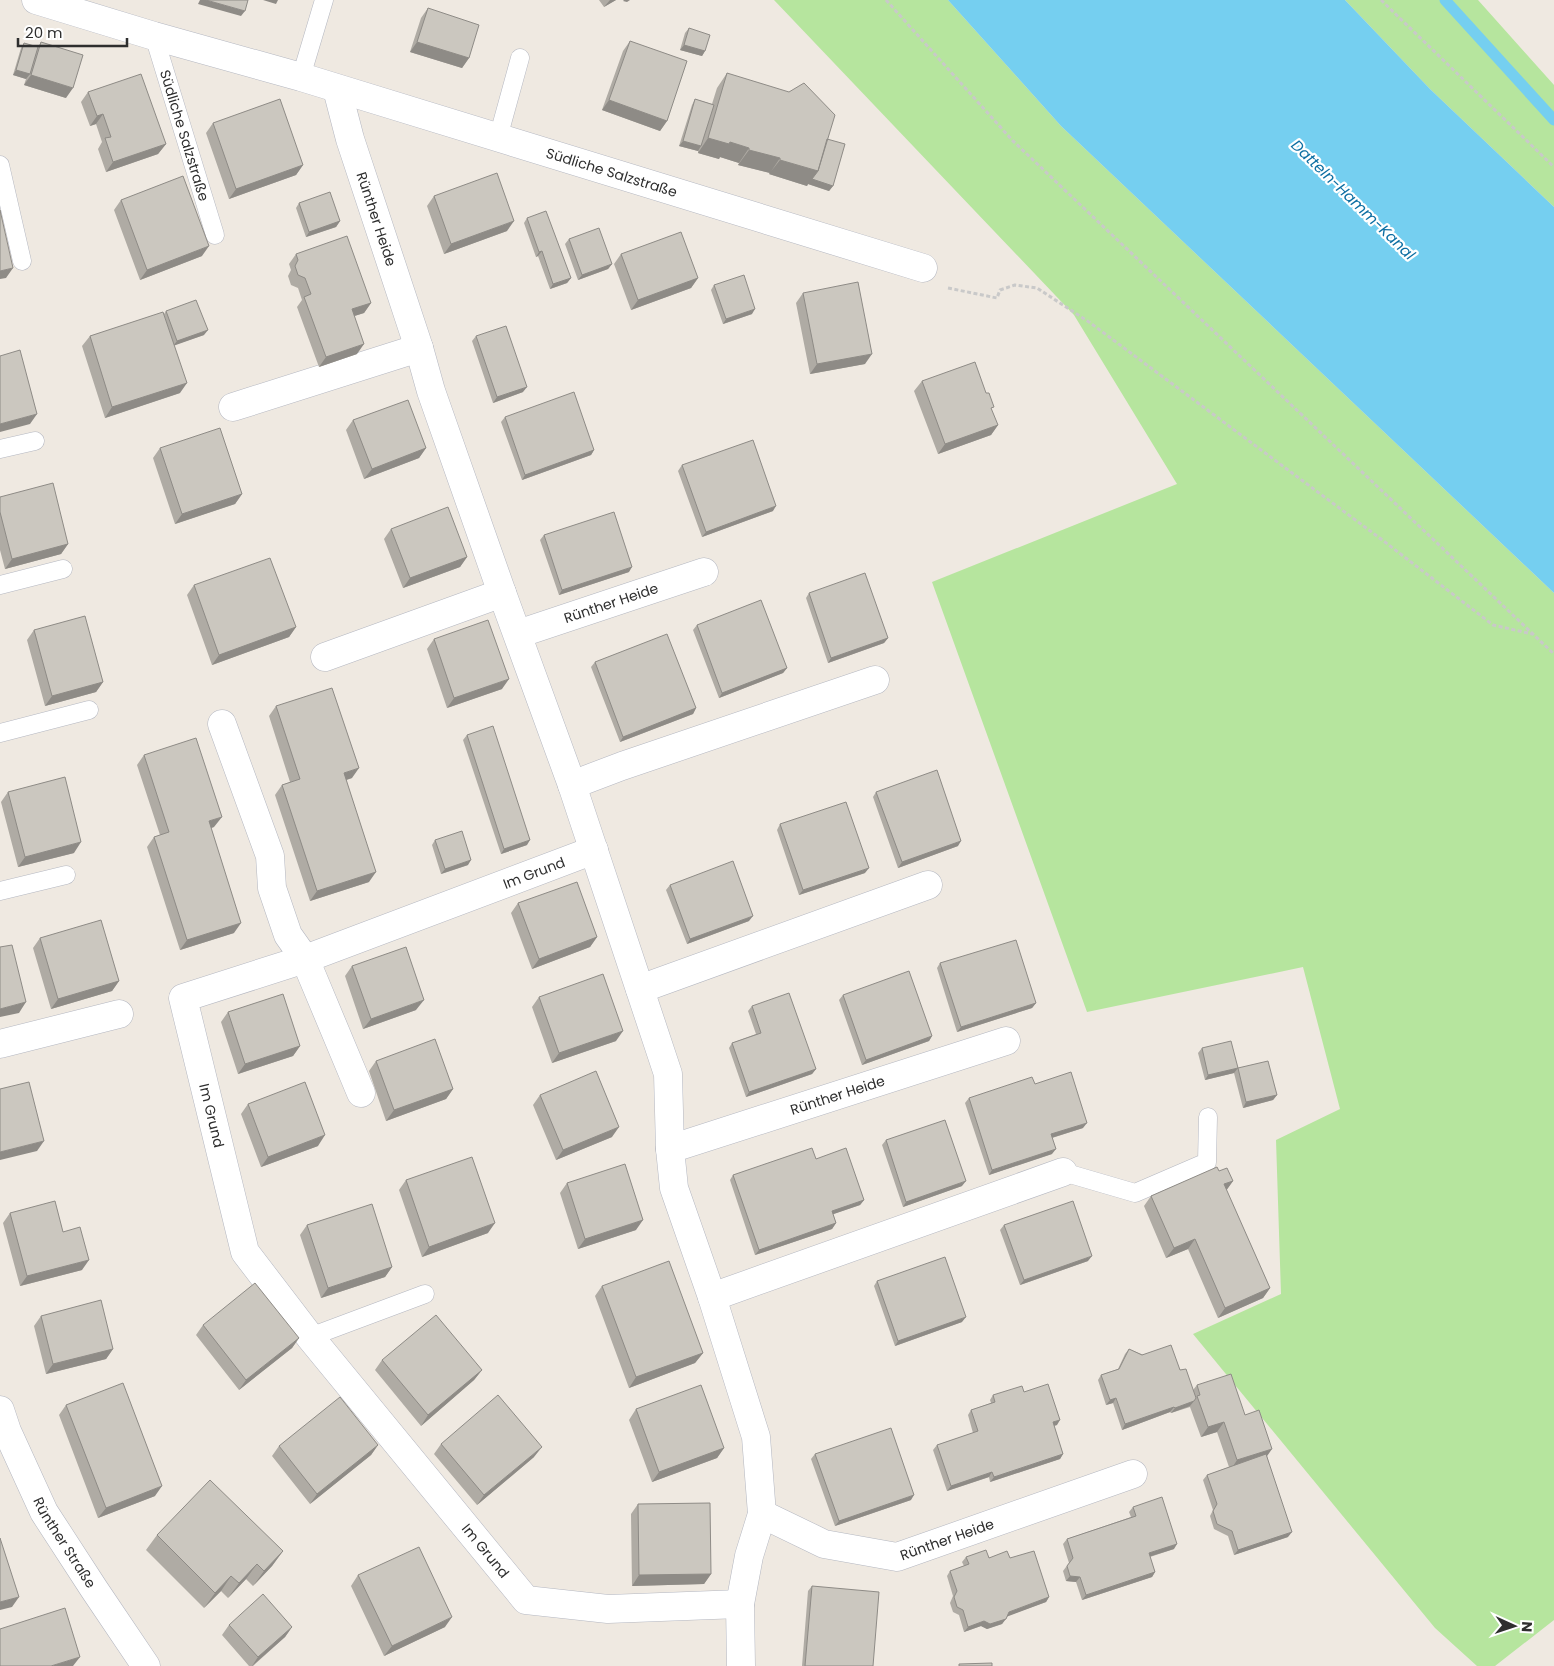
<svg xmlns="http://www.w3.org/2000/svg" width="1554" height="1666" font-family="Poppins,sans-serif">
  <rect width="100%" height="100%" fill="#efe9e1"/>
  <!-- green -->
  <path fill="#b6e59e" d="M774 0H948L1061 126 1554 593V1620L1495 1666H1477L1435 1628 1193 1334 1281 1294 1276 1140 1340 1109 1303 967 1087 1012 932 582 1177 484 1074 315Z
    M1345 0H1478L1554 85V207L1430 89Z"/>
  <!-- water -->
  <path fill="#75cff0" d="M948 0H1345L1430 89 1554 207V593L1061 126Z"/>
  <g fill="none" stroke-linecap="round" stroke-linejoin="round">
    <!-- stream -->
    <path stroke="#75cff0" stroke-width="11" d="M1445 0 1554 120"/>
    <!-- service casing -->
    <g stroke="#b4b7c1" stroke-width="19">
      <g id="service">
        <path id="s1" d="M154 36 215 235"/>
        <path d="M301 77 324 0"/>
        <path d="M498 138 520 58"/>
        <path d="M0 165 22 261"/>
        <path d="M0 449 35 441"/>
        <path d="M0 585 63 569"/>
        <path d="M0 733 89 710"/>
        <path d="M0 891 66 875"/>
        <path d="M1063 1172 1135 1193 1207 1162 1208 1117"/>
        <path d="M310 1337 425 1294"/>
      </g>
    </g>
    <!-- minor casing -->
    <g stroke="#b4b7c1" stroke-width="29">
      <g id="minor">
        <path id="s2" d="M36 0 154 36 301 77 923 268"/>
        <path id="s3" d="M337 89 350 139 419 348 431 391 502 593 572 785 668 1074 670 1149 674 1188 712 1297 756 1437 762 1514 749 1556 740 1604 741 1666"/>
        <path d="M233 407 419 348"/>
        <path id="s4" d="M518 634 704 572"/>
        <path d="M325 657 502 593"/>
        <path d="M222 724 270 856 272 888 288 935 305 959 361 1093"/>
        <path d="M572 785 622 766 875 680"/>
        <path id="s5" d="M594 850 305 959 183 998 245 1252 310 1337 526 1600 608 1609 740 1604"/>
        <path d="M640 989 928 885"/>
        <path d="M0 1044 119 1014"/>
        <path id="s6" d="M670 1149 1006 1041"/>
        <path d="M712 1297 1063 1172"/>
        <path id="s7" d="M0 1410 7 1431 44 1512 94 1589 146 1666"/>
        <path id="s8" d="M762 1514 824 1544 897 1557 1133 1474"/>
      </g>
    </g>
    <!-- path -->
    <path stroke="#c9c9c9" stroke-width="3" stroke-dasharray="4 2.5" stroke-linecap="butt" d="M886 0 1012 140 1554 654
      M1381 0 1554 167
      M948 288 997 298 1000 290 1015 285 1037 288 1089 322 1381 539 1493 625 1532 634"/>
    <!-- service -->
    <use href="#service" stroke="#fff" stroke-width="18"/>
    <!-- minor -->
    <use href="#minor" stroke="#fff" stroke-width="28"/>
  </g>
  <!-- wall -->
  <path fill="#afaba4" d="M599 0H616L604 7Z
    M428 8 469 58 462 68 410 52 421 18Z
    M689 28 705 51 702 56 680 50 685 33Z
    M630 41 667 121 660 131 602 110 623 51Z
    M41 42 66 98 24 85 26 79 13 75 21 48 24 43 38 47Z
    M727 73 827 139 833 186 829 191 808 184 807 186 769 174 770 173 738 165 739 163 720 157 719 159 698 153V151L679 146 692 105 695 99 712 104 717 88Z
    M88 92 166 144 158 154 106 172 98 149 102 142 96 124 90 126 81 102Z
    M213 123 303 165 296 175 229 199 206 133Z
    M434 196 507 231 444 254 427 206Z
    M121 200 202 256 140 280 114 210Z
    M299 203 340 221 336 227 306 237 296 208Z
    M527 218 571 278 567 283 550 289 538 256 536 257 524 223Z
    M569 239 612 264 608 269 578 280 565 244Z
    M296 254 371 303 364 313 354 316 357 354 319 367 297 307 302 300 298 288 291 285 288 276 291 270 289 264Z
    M621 254 698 278 691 288 631 310 614 264Z
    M714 285 752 314 723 324 711 290Z
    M803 293 865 364 810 374 796 303Z
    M166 311 204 335 174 345 180 393 105 418 82 346 90 336 164 314Z
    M476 336 523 392 493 403 472 341Z
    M922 381 998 425 991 435 938 454 914 391Z
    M505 417 594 450 591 455 522 480 501 422Z
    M353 420 426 448 419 458 364 479 346 430Z
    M160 448 242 494 235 504 175 524 153 458Z
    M682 465 773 511 702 537 678 471Z
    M0 497 68 544 61 554 5 569 0 550Z
    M391 529 467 557 460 567 403 588 384 539Z
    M544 535 629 572 559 595 540 540Z
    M194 585 296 627 289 637 212 665 187 595Z
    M809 593 888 638 884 643 828 663 806 598Z
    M697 625 787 668 783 673 719 698 693 630Z
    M34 630 103 682 96 692 45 706 27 640Z
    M434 639 502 689 447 708 427 649Z
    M595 662 696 708 693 714 620 742 591 667Z
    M276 706 352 778 346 780 369 882 310 901 275 795 282 785 290 782 269 716Z
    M467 735 527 845 501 854 463 740Z
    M144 755 214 827 211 828 234 933 180 950 147 847 154 837 160 835 137 765Z
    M8 792 74 853 18 867 1 802Z
    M876 792 958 846 898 868 873 797Z
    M780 824 865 873 799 895 777 830Z
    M435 840 468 865 441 874 432 845Z
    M670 885 749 921 687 944 666 890Z
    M518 903 597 937 590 947 532 969 511 913Z
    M40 938 119 981 112 991 51 1009 33 948Z
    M940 963 1036 1003 1032 1008 957 1032 937 968Z
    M352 966 416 1010 363 1029 345 976Z
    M843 995 932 1036 929 1041 862 1065 839 1000Z
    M539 997 616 1041 552 1063 532 1007Z
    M752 1006 816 1069 812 1074 746 1097 729 1048 732 1043 756 1034 748 1011Z
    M228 1012 300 1046 293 1056 238 1074 221 1022Z
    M1202 1048 1238 1068 1277 1095 1273 1100 1243 1108 1234 1073 1205 1080 1198 1053Z
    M376 1061 453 1089 446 1099 386 1121 369 1071Z
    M1035 1084 1083 1128 1052 1138V1154L989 1175 965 1103 969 1098Z
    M540 1095 612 1137 556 1160 533 1105Z
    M248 1104 318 1146 261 1167 241 1114Z
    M886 1140 962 1186 903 1207 882 1145Z
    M816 1159 864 1200 860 1205 833 1214 836 1223 832 1229 755 1255 730 1180 733 1175Z
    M1219 1171 1233 1181 1226 1190 1270 1288 1263 1298 1218 1318 1188 1249 1166 1258 1144 1206 1151 1196Z
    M406 1180 488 1233 422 1257 399 1190Z
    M567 1183 636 1230 578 1249 560 1193Z
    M10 1213 82 1270 20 1286 3 1223Z
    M307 1225 392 1267 385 1277 321 1298 300 1235Z
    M1004 1225 1088 1261 1020 1285 1000 1230Z
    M877 1281 962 1322 895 1346 874 1286Z
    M602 1286 703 1353 695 1363 629 1388 595 1296Z
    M41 1316 113 1349 106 1359 46 1374 34 1326Z
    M203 1325 299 1338 292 1348 239 1390 196 1335Z
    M1129 1349 1180 1370 1193 1390 1197 1385 1245 1415 1267 1456 1288 1537 1234 1555 1228 1536 1214 1529 1210 1516 1213 1510 1203 1480 1207 1475 1229 1467 1217 1432 1201 1437 1190 1407 1171 1413 1170 1412 1122 1430 1113 1403 1106 1405 1098 1380 1101 1375 1118 1369 1125 1354Z
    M382 1360 482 1370 474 1380 421 1426 375 1370Z
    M1024 1392 1057 1425 1054 1426 1063 1454 1060 1459 990 1482 989 1477 947 1491 933 1450 937 1445 973 1433 968 1415 971 1410 991 1403 990 1400 993 1395Z
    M66 1405 155 1496 98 1518 59 1415Z
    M636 1409 724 1448 717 1458 652 1482 629 1420Z
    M441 1444 534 1457 477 1505 434 1454Z
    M378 1445 371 1455 310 1504 272 1456 279 1446Z
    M815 1454 911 1500 835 1526 811 1459Z
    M638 1504 711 1574 704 1584 632 1586 631 1514Z
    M1133 1507 1174 1549 1150 1557 1155 1572 1152 1577 1082 1600 1076 1582 1066 1581 1063 1571 1069 1563 1063 1544 1067 1539 1131 1517 1129 1512Z
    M157 1535 283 1551 272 1566 253 1586 246 1579 228 1598 221 1591 204 1608 146 1550Z
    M966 1557 1010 1558 1049 1597 1046 1602 1007 1616 1002 1624 987 1629 981 1626 964 1632 959 1615 953 1612 950 1603 953 1596 947 1576 950 1571 964 1566 962 1562Z
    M358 1575 445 1627 384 1656 351 1586Z
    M812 1586 873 1666H802L808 1591Z
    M229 1625 292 1627 285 1637 253 1666H249L222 1635Z"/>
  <!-- shaded-wall -->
  <path fill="#8e8b86" d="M200 0H206L245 11 241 16 198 4Z
    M263 0H278L276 4Z
    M610 0H616L604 7Z
    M624 0H630L627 2 623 1Z
    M417 42 469 58 462 68 410 52Z
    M684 45 705 51 702 56 680 50Z
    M16 70 30 74 26 79 13 75Z
    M31 75 73 88 66 98 24 85Z
    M609 100 667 121 660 131 602 110Z
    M103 114 96 124 90 126 97 116Z
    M708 138 730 142 749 148 739 163 720 157 719 159 698 153Z
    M683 141 701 146 698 151 679 146Z
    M166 144 158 154 106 172 113 162Z
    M749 150 780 158 770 173 738 165Z
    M780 160 818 171 833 186 829 191 808 184 807 186 769 174Z
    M303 165 296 175 229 199 236 189Z
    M340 221 336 227 306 237 309 232Z
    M514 221 507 231 444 254 451 244Z
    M209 246 202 256 140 280 147 270Z
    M542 251 538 256 536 257 539 252Z
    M612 264 608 269 578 280 582 275Z
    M13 268 6 278 0 279V271Z
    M571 278 567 283 550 289 553 284Z
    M698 278 691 288 631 310 638 300Z
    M371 303 364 313 345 319 352 309Z
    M755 309 752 314 723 324 726 319Z
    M208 330 204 335 173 346 177 341Z
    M364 344 357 354 319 367 326 357Z
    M872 354 865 364 810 374 817 364Z
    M187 383 180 393 105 418 112 407Z
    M527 387 523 392 493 403 497 397Z
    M37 414 30 424 0 432V424Z
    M998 425 991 435 938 454 945 444Z
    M426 448 419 458 364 479 372 469Z
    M594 450 591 455 522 480 525 475Z
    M242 494 235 504 175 524 182 514Z
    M776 506 773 511 702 537 706 532Z
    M68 544 61 554 5 569 12 559Z
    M467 557 460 567 403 588 410 578Z
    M632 567 629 572 559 595 562 590Z
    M296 627 289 637 212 665 219 655Z
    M888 638 884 643 828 663 831 658Z
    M787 668 783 673 719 698 722 693Z
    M509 679 502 689 447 708 454 698Z
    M103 682 96 692 45 706 52 696Z
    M696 708 693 714 620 742 623 737Z
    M359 768 352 778 337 783 344 773Z
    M222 817 214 827 202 831 209 821Z
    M530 840 527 845 501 854 504 849Z
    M961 841 958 846 898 868 902 862Z
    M81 842 74 853 18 867 25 857Z
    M471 860 468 865 441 874 445 869Z
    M869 868 865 873 799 895 803 890Z
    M376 872 369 882 310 901 317 891Z
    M753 916 749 921 687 944 690 939Z
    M241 923 234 933 180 950 187 940Z
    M597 937 590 947 532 969 539 959Z
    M119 981 112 991 51 1009 58 999Z
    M424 1000 416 1010 363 1029 371 1019Z
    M26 1002 19 1013 0 1017V1009Z
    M1036 1003 1032 1008 957 1032 961 1027Z
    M623 1031 616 1041 552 1063 559 1053Z
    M932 1036 929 1041 862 1065 866 1060Z
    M300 1046 293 1056 238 1074 245 1064Z
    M1238 1068 1234 1073 1205 1080 1208 1075Z
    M816 1069 812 1074 746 1097 749 1092Z
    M453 1089 446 1099 386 1121 394 1110Z
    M1277 1095 1273 1100 1243 1108 1246 1102Z
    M1087 1123 1083 1128 1048 1139 1051 1134Z
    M619 1127 612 1137 556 1160 563 1150Z
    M325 1135 318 1146 261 1167 268 1157Z
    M44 1141 37 1151 0 1160V1152Z
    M1056 1149 1052 1154 989 1175 992 1170Z
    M966 1181 962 1186 903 1207 906 1202Z
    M1233 1181 1226 1191 1224 1184Z
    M864 1200 860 1205 828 1216 832 1211Z
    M643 1220 636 1230 578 1249 585 1239Z
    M495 1223 488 1233 422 1257 429 1247Z
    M836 1223 832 1229 755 1255 759 1250Z
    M1195 1239 1188 1249 1166 1258 1174 1248Z
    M1092 1256 1088 1261 1020 1285 1024 1280Z
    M89 1260 82 1270 20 1286 27 1276Z
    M392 1267 385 1277 321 1298 328 1288Z
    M1270 1288 1263 1298 1218 1318 1225 1308Z
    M966 1317 962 1322 895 1346 898 1341Z
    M299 1338 292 1348 239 1390 246 1380Z
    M113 1349 106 1359 46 1374 53 1364Z
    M703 1353 695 1363 629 1388 636 1377Z
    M482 1370 474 1380 421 1426 428 1415Z
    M1116 1398 1113 1403 1106 1405 1110 1400Z
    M1194 1401 1190 1406 1171 1413 1175 1408Z
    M1174 1407 1170 1412 1122 1430 1125 1424Z
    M1060 1420 1057 1425 1049 1427 1053 1422Z
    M1224 1422 1217 1432 1201 1437 1208 1427Z
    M378 1445 371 1455 310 1504 317 1494Z
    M542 1447 534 1457 477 1505 484 1495Z
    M724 1448 717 1458 652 1482 659 1472Z
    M1272 1449 1265 1459 1230 1471 1237 1460Z
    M1063 1454 1060 1459 990 1482 994 1477Z
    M992 1472 989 1477 947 1491 951 1486Z
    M162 1486 155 1496 98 1518 106 1508Z
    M914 1495 911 1500 835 1526 839 1521Z
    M1292 1532 1288 1537 1234 1555 1238 1550Z
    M1177 1544 1174 1549 1145 1558 1149 1553Z
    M283 1551 272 1566 253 1586 264 1571Z
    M257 1564 246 1579 228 1598 239 1583Z
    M1155 1572 1152 1577 1082 1600 1086 1595Z
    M711 1574 704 1584 632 1586 639 1575Z
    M231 1576 221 1591 204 1608 215 1593Z
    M1070 1576 1080 1577 1076 1582 1066 1581Z
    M19 1597 12 1607 0 1610V1602Z
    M1049 1597 1046 1602 1006 1617 1009 1612Z
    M452 1617 445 1627 384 1656 392 1646Z
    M1006 1619 1002 1624 987 1629 981 1626 964 1632 968 1627 984 1621Z
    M292 1627 285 1637 252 1666 258 1657Z
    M80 1657 73 1666H51Z"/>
  <!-- building -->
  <path fill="#cbc7bf" stroke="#8e8b86" d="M206 0H248L245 11Z
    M428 8 479 25 469 58 417 42Z
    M689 28 710 35 705 51 684 45Z
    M630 41 687 61 667 121 609 100Z
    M41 42 83 55 73 88 31 75Z
    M24 43 38 47 30 74 16 70Z
    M727 73 789 92 804 83 835 115 818 171 780 160V158L749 150V148L730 142 729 144 708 138Z
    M141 74 166 144 113 162 105 138 111 137 103 114 97 116 88 92Z
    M280 99 303 165 236 189 213 123Z
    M695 99 714 105 701 146 683 141Z
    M827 139 845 144 833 186 812 179 818 171Z
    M497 173 514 221 451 244 434 196Z
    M183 176 209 246 147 270 121 200Z
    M330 192 340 221 309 232 299 203Z
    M0 210 13 268 0 271Z
    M546 211 571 278 553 284 542 251 539 252 527 218Z
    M599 228 612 264 582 275 569 239Z
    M681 232 698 278 638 300 621 254Z
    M347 236 371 303 352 309 364 344 326 357 304 297 311 294 305 278 298 275 295 266 298 260 296 254Z
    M744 275 755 309 726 319 714 285Z
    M858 282 872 354 817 364 803 293Z
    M196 300 208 330 177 341 166 311Z
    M163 312 187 383 112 407 90 336Z
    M506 326 527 387 497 397 476 336Z
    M20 350 37 414 0 424V356Z
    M975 362 986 393H989L994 407 991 408 998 425 945 444 922 381Z
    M574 392 594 450 525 475 505 417Z
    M408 400 426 448 372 469 353 420Z
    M220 428 242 494 182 514 160 448Z
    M753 440 776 506 706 532 682 465Z
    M53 483 68 544 12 559 0 512V497Z
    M448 507 467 557 410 578 391 529Z
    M614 512 632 567 562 590 544 535Z
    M270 558 296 627 219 655 194 585Z
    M865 573 888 638 831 658 809 593Z
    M761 600 787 668 722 693 697 625Z
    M85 616 103 682 52 696 34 630Z
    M488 620 509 679 454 698 434 639Z
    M667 634 696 708 623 737 595 662Z
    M332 688 359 768 344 773 376 872 317 891 282 785 300 779 276 706Z
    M493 726 530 840 504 849 467 735Z
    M196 738 222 817 209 821 241 923 187 940 154 837 169 832 144 755Z
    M937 770 961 841 902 862 876 792Z
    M65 777 81 842 25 857 8 792Z
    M846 802 869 868 803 890 780 824Z
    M462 831 471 860 445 869 435 840Z
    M733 861 753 916 690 939 670 885Z
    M577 882 597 937 539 959 518 903Z
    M101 920 119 981 58 999 40 938Z
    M1016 940 1036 1003 961 1027 940 963Z
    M12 945 26 1002 0 1009V947Z
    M406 947 424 1000 371 1019 352 966Z
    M909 971 932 1036 866 1060 843 995Z
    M603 974 623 1031 559 1053 539 997Z
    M789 993 816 1069 749 1092 732 1043 761 1033 752 1006Z
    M283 994 300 1046 245 1064 228 1012Z
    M435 1039 453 1089 394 1110 376 1061Z
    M1231 1041 1238 1068 1268 1061 1277 1095 1246 1102 1238 1068 1208 1075 1202 1048Z
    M596 1071 619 1127 563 1150 540 1095Z
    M1071 1072 1087 1123 1051 1134 1056 1149 992 1170 969 1098 1032 1077 1035 1084Z
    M29 1082 44 1141 0 1152V1089Z
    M305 1082 325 1135 268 1157 248 1104Z
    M945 1120 966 1181 906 1202 886 1140Z
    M812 1148 816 1159 846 1148 864 1200 832 1211 836 1223 759 1250 733 1175Z
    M472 1157 495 1223 429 1247 406 1180Z
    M625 1164 643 1220 585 1239 567 1183Z
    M1217 1167 1219 1171 1227 1168 1233 1181 1224 1184 1270 1288 1225 1308 1195 1239 1174 1248 1151 1196Z
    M55 1201 63 1232 80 1227 89 1260 27 1276 10 1213Z
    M1073 1201 1092 1256 1024 1280 1004 1225Z
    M372 1204 392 1267 328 1288 307 1225Z
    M945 1257 966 1317 898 1341 877 1281Z
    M669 1261 703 1353 636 1377 602 1286Z
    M255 1283 299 1338 246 1380 203 1325Z
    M101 1300 113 1349 53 1364 41 1316Z
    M436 1315 482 1370 428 1415 382 1360Z
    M1171 1345 1180 1370 1186 1369 1196 1398 1194 1401 1175 1408 1174 1407 1125 1424 1116 1398 1110 1400 1101 1375 1119 1369 1129 1349 1142 1355Z
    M1231 1374 1245 1415 1259 1410 1272 1449 1237 1460 1224 1422 1208 1427 1197 1396 1200 1395 1197 1385Z
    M123 1383 162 1486 106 1508 66 1405Z
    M1048 1384 1060 1420 1053 1422 1063 1454 994 1477 992 1472 951 1486 937 1445 978 1431 971 1410 995 1402 993 1395 1022 1386 1024 1392Z
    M701 1385 724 1448 659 1472 636 1409Z
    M498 1395 542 1447 484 1495 441 1444Z
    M340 1397 378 1445 317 1494 279 1446Z
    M891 1428 914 1495 839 1521 815 1454Z
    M1266 1454 1292 1532 1238 1550 1232 1531 1217 1524 1213 1511 1217 1504 1207 1475Z
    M210 1480 283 1551 264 1571 257 1564 239 1583 231 1576 215 1593 157 1535Z
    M1162 1497 1177 1544 1149 1553 1155 1572 1086 1595 1080 1577 1070 1576 1067 1566 1073 1558 1067 1539 1136 1516 1133 1507Z
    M710 1503 711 1574 639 1575 638 1504Z
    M0 1538 19 1597 0 1602Z
    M419 1547 452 1617 392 1646 358 1575Z
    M986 1550 989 1558 1007 1551 1010 1558 1034 1551 1049 1597 1009 1612 1006 1619 990 1624 984 1621 968 1627 963 1610 957 1607 954 1597 957 1591 950 1571 969 1564 966 1557Z
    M812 1586 879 1592 873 1666H805Z
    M263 1594 292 1627 258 1657 229 1625Z
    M65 1608 80 1657 51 1666H0V1629Z
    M992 1663V1666H959V1664Z"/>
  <g text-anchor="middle" stroke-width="4.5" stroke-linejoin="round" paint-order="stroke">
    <!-- street labels -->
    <g font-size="14" fill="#2e2e2e" stroke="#fff">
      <text dy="5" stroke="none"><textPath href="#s1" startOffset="104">Südliche Salzstraße</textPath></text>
      <text dy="5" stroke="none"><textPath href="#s2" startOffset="601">Südliche Salzstraße</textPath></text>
      <text dy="5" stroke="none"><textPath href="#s3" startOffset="136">Rünther Heide</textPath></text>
      <text dy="5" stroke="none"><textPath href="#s4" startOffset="98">Rünther Heide</textPath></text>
      <text transform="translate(534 873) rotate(-21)" y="5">Im Grund</text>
      <text dy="5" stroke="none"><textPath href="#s6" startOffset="176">Rünther Heide</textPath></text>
      <text dy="5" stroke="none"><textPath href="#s5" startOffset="558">Im Grund</textPath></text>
      <text dy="5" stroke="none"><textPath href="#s8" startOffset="196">Rünther Heide</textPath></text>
      <text dy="5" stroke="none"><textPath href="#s7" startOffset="148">Rünther Straße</textPath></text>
      <text dy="5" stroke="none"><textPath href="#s5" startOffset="1082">Im Grund</textPath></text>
    </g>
    <!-- water labels -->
    <g font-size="15" font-style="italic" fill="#0d6fa3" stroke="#fff">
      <text transform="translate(1353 200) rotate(44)" y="5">Datteln-Hamm-Kanal</text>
    </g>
  </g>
  <!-- north arrow -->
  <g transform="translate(1514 1626) rotate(93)" stroke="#ffffff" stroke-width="4" paint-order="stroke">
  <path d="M0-4L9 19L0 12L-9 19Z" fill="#2e2e2e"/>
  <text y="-8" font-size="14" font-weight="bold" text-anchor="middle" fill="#2e2e2e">N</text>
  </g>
  <!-- scale -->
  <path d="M18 38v8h109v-8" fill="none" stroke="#2e2e2e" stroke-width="2.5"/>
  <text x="25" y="38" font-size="15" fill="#2e2e2e" stroke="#ffffff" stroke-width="4" paint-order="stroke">20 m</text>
</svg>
